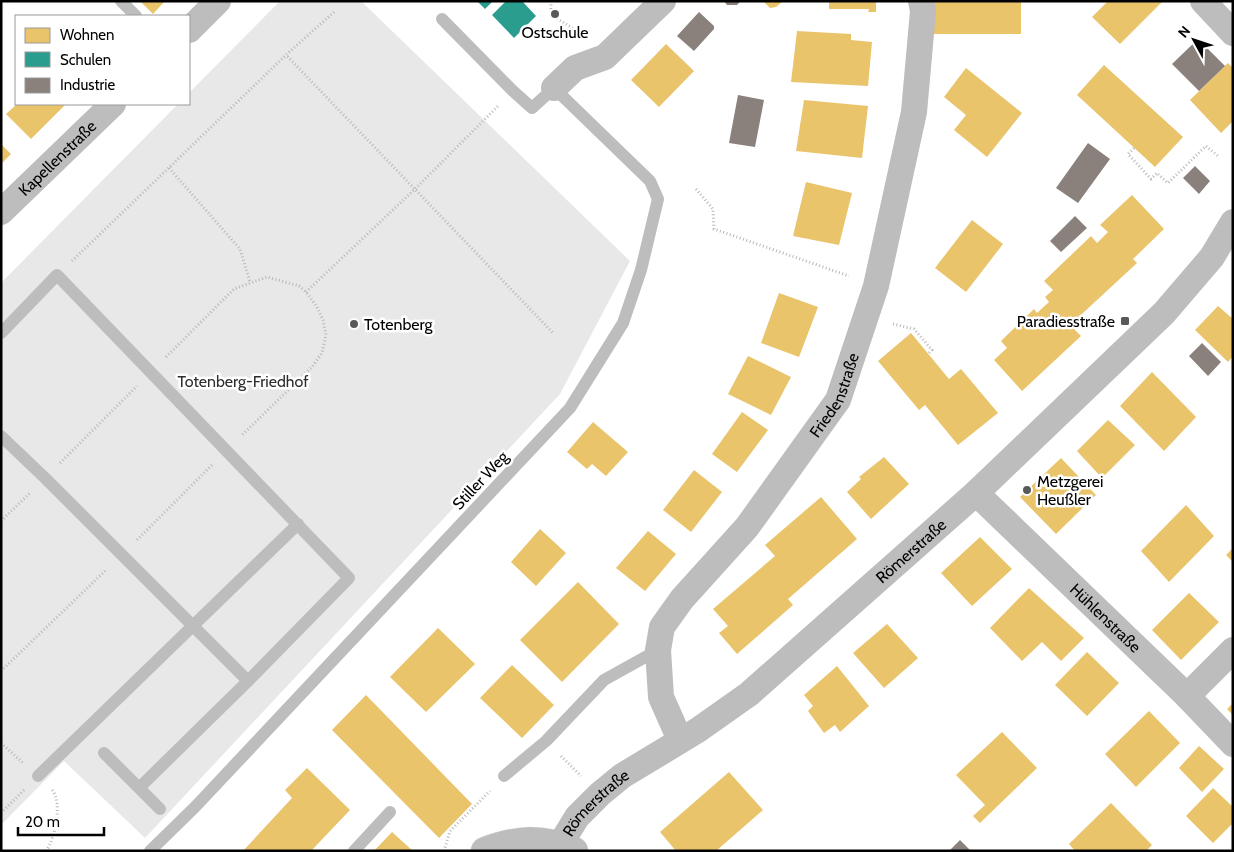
<svg xmlns="http://www.w3.org/2000/svg" width="1234" height="852" font-family="Cabin,sans-serif">
  <rect width="100%" height="100%" fill="#fff"/>
  <!-- green -->
  <path fill="#e8e8e8" d="M280 1H361L630 261 560 394 145 838 64 761 1 825V283L178 104H189V93Z"/>
  <!-- homes -->
  <path fill="#e9c46a" d="M140 1H165L153 14Z
    M763 1H783L776 7 770 8Z
    M829 1H876V12H868L869 9H829Z
    M933 1H1021V34H933Z
    M1108 1H1163L1120 44 1092 17Z
    M797 31 851 34V40L872 42 868 86 791 82Z
    M666 44 694 71 659 107 631 80Z
    M1228 63 1233 68V121L1221 133 1190 100Z
    M1104 65 1183 137 1155 167 1077 95Z
    M966 68 1022 113 987 157 954 130 966 115 944 97Z
    M804 100 868 106 862 158 796 151Z
    M17 104H66L31 139 6 114Z
    M1 144 11 154 1 164Z
    M806 182 852 193 839 245 793 236Z
    M1132 195 1164 229 1133 259 1137 263 1070 325 1081 336 1022 391 994 360 1007 348 1001 341 1034 309 1037 313 1049 302 1045 297 1053 290 1044 281 1091 236 1097 243 1108 232 1100 225Z
    M972 220 1003 244 966 292 935 268Z
    M779 293 818 307 799 357 761 343Z
    M1218 306 1233 319V356L1228 362 1195 330Z
    M911 333 949 379 961 369 998 413 958 445 925 405 919 410 878 361Z
    M748 356 791 377 771 415 728 394Z
    M1152 372 1196 417 1164 451 1120 406Z
    M742 412 768 430 737 472 712 454Z
    M1108 420 1135 445 1102 478 1077 451Z
    M593 422 628 452 606 476 592 464 587 469 567 452Z
    M884 457 909 484 871 519 847 492 861 479 859 477Z
    M1061 458 1096 495 1056 534 1020 497Z
    M694 470 722 492 691 532 663 510Z
    M821 497 857 539 788 599 793 605 737 654 719 633 728 626 713 609 775 556 765 545Z
    M1186 505 1214 536 1169 582 1141 551Z
    M540 529 566 553 536 586 511 562Z
    M648 531 676 554 645 591 616 568Z
    M980 537 1012 569 972 606 941 573Z
    M1233 548V562L1226 555Z
    M578 582 619 624 562 682 520 640Z
    M1029 588 1084 638 1061 661 1042 642 1022 661 990 628Z
    M1189 593 1219 622 1181 660 1152 630Z
    M887 624 918 658 884 688 853 653Z
    M438 628 475 664 426 712 390 677Z
    M1087 652 1119 683 1087 716 1055 685Z
    M512 665 554 705 522 738 480 698Z
    M837 666 869 706 840 732 835 725 824 733 808 711 813 706 804 695Z
    M366 695 472 804 439 838 332 730Z
    M1233 703V715L1227 709Z
    M1149 711 1180 743 1136 787 1105 754Z
    M1002 732 1037 768 980 823 973 816 985 805 956 775Z
    M1199 746 1224 769 1202 792 1179 768Z
    M307 768 350 810 311 851H243L292 798 285 790Z
    M729 772 763 810 716 851H676L660 832Z
    M1213 788 1233 807V823L1213 843 1186 816Z
    M1111 803 1152 845 1146 851H1075L1069 844Z
    M392 832 413 851H374Z"/>
  <!-- schools -->
  <path fill="#2a9d8f" d="M477 1H493L485 9Z
    M506 1H522L536 16 514 38 492 15Z"/>
  <!-- industry -->
  <path fill="#8a817c" d="M724 1H741L737 5H727Z
    M699 12 714 26V29L694 51 677 36Z
    M1198 39 1225 66 1199 91 1172 64Z
    M738 95 764 100 755 147 729 143Z
    M1088 143 1110 159 1078 203 1056 188Z
    M1195 166 1210 181 1199 194 1183 178Z
    M1075 216 1087 228 1061 252 1050 241Z
    M1202 343 1221 362 1208 376 1189 356Z
    M960 840 971 851H949Z"/>
  <g fill="none" stroke-linecap="round" stroke-linejoin="round">
    <!-- primary casing -->
    <g stroke="#dbdbdb" stroke-width="29">
      <path id="primary" d="M485 851C517 839 543 837 574 851"/>
    </g>
    <!-- path -->
    <path stroke="#b8b8b8" stroke-width="3" stroke-dasharray="1 2.5" stroke-linecap="butt" d="M551 1V15L584 35
      M334 12 286 55 554 334
      M1134 148 1128 154 1151 179 1157 173 1168 183 1206 146 1218 156
      M169 168 240 249 250 282
      M696 189 713 209 714 229 849 276
      M72 261 286 55
      M306 292 414 190 498 106
      M893 324 914 329 932 350 928 354
      M166 357 234 289 267 277 299 286 306 292 317 307 323 320 326 335 322 353 312 367 241 436
      M60 463 137 386
      M1 521 31 492
      M137 540 212 465
      M1 671 107 569
      M1 743 23 763
      M561 756 581 776
      M1 813 24 790
      M46 851C55 839 63 802 52 790
      M444 851 450 831 490 791"/>
    <!-- lane -->
    <path stroke="#bdbdbd" stroke-width="12" d="M121 1 136 16
      M1 333 57 275 349 578 248 681 139 788
      M1 436 45 478 248 681
      M104 753 160 809
      M38 776 298 524
      M504 776 546 741 604 680 658 650
      M150 851 196 806 570 408 623 323 641 270 658 199 650 181 554 88 532 108 513 91 442 19
      M354 851 390 812"/>
    <!-- street -->
    <g stroke="#bdbdbd" stroke-width="26">
      <path d="M1203 1 1233 33"/>
      <path d="M189 30 218 1"/>
      <path d="M554 88 575 68 605 57 663 1"/>
      <path id="s1" d="M1 212 113 104"/>
      <path id="s2" d="M976 493 1187 696 1233 744"/>
      <path d="M1187 696 1233 650"/>
      <path id="s3" d="M680 740 661 697 658 650 662 627 682 599 747 527 838 400 876 286 914 112 923 11 921 1"/>
      <path id="s4" d="M560 845 577 817 600 794 622 776 698 730 749 694 976 493 1164 313 1212 257 1233 222"/>
    </g>
    <!-- primary -->
    <use href="#primary" stroke="#bdbdbd" stroke-width="28"/>
  </g>
  <!-- markers -->
  <g fill="#595959" stroke="#fff" stroke-width="2">
    <circle cx="555" cy="14" r="5"/>
    <rect x="1120" y="316" width="10" height="10" rx="2.5"/>
    <circle cx="354" cy="324" r="5"/>
    <circle cx="1027" cy="490" r="5"/>
  </g>
  <g text-anchor="middle" stroke-width="5" stroke-linejoin="round" paint-order="stroke">
    <!-- poi labels -->
    <g font-size="16" fill="#000" stroke="#fff" text-anchor="start">
      <text x="555" y="38" text-anchor="middle">Ostschule</text>
      <text x="1115" y="327" text-anchor="end">Paradiesstraße</text>
      <text x="364" y="330">Totenberg</text>
      <text x="1037" y="487">Metzgerei<tspan x="1037" dy="18">Heußler</tspan></text>
    </g>
    <!-- street labels -->
    <g font-size="16" fill="#000" stroke="#fff">
      <text dy="6" stroke="none"><textPath href="#s1" startOffset="78">Kapellenstraße</textPath></text>
      <text dy="6" stroke="none"><textPath href="#s3" startOffset="408">Friedenstraße</textPath></text>
      <text transform="translate(480 480) rotate(-47)" y="6">Stiller Weg</text>
      <text dy="6" stroke="none"><textPath href="#s4" startOffset="461">Römerstraße</textPath></text>
      <text dy="6" stroke="none"><textPath href="#s2" startOffset="180">Hühlenstraße</textPath></text>
      <text dy="6" stroke="none"><textPath href="#s4" startOffset="56">Römerstraße</textPath></text>
    </g>
    <!-- park labels -->
    <g font-size="16" fill="#2d2d2d" stroke="#fff">
      <text x="243" y="387">Totenberg-Friedhof</text>
    </g>
  </g>
  <!-- border -->
  <rect width="1234" height="852" fill="none" stroke="#000000" stroke-width="5"/>
  <!-- legend -->
  <rect x="15" y="15" width="175" height="90" fill="#ffffff" stroke="#999999"/>
  <rect x="25" y="28" width="25" height="15" fill="#e9c46a" stroke="#999999"/>
  <text x="60" y="40" font-size="15" fill="#000000">Wohnen</text>
  <rect x="25" y="52" width="25" height="15" fill="#2a9d8f" stroke="#999999"/>
  <text x="60" y="65" font-size="15" fill="#000000">Schulen</text>
  <rect x="25" y="78" width="25" height="15" fill="#8a817c" stroke="#999999"/>
  <text x="60" y="90" font-size="15" fill="#000000">Industrie</text>
  <!-- north arrow -->
  <g transform="translate(1194 40) rotate(310)" stroke="#ffffff" stroke-width="4" paint-order="stroke">
  <path d="M0-4L9 19L0 12L-9 19Z" fill="#000000"/>
  <text y="-8" font-size="14" font-weight="bold" text-anchor="middle" fill="#000000">N</text>
  </g>
  <!-- scale -->
  <path d="M18 827v8h86v-8" fill="none" stroke="#000000" stroke-width="2.5"/>
  <text x="25" y="827" font-size="15" fill="#000000" stroke="#ffffff" stroke-width="4" paint-order="stroke">20 m</text>
</svg>
